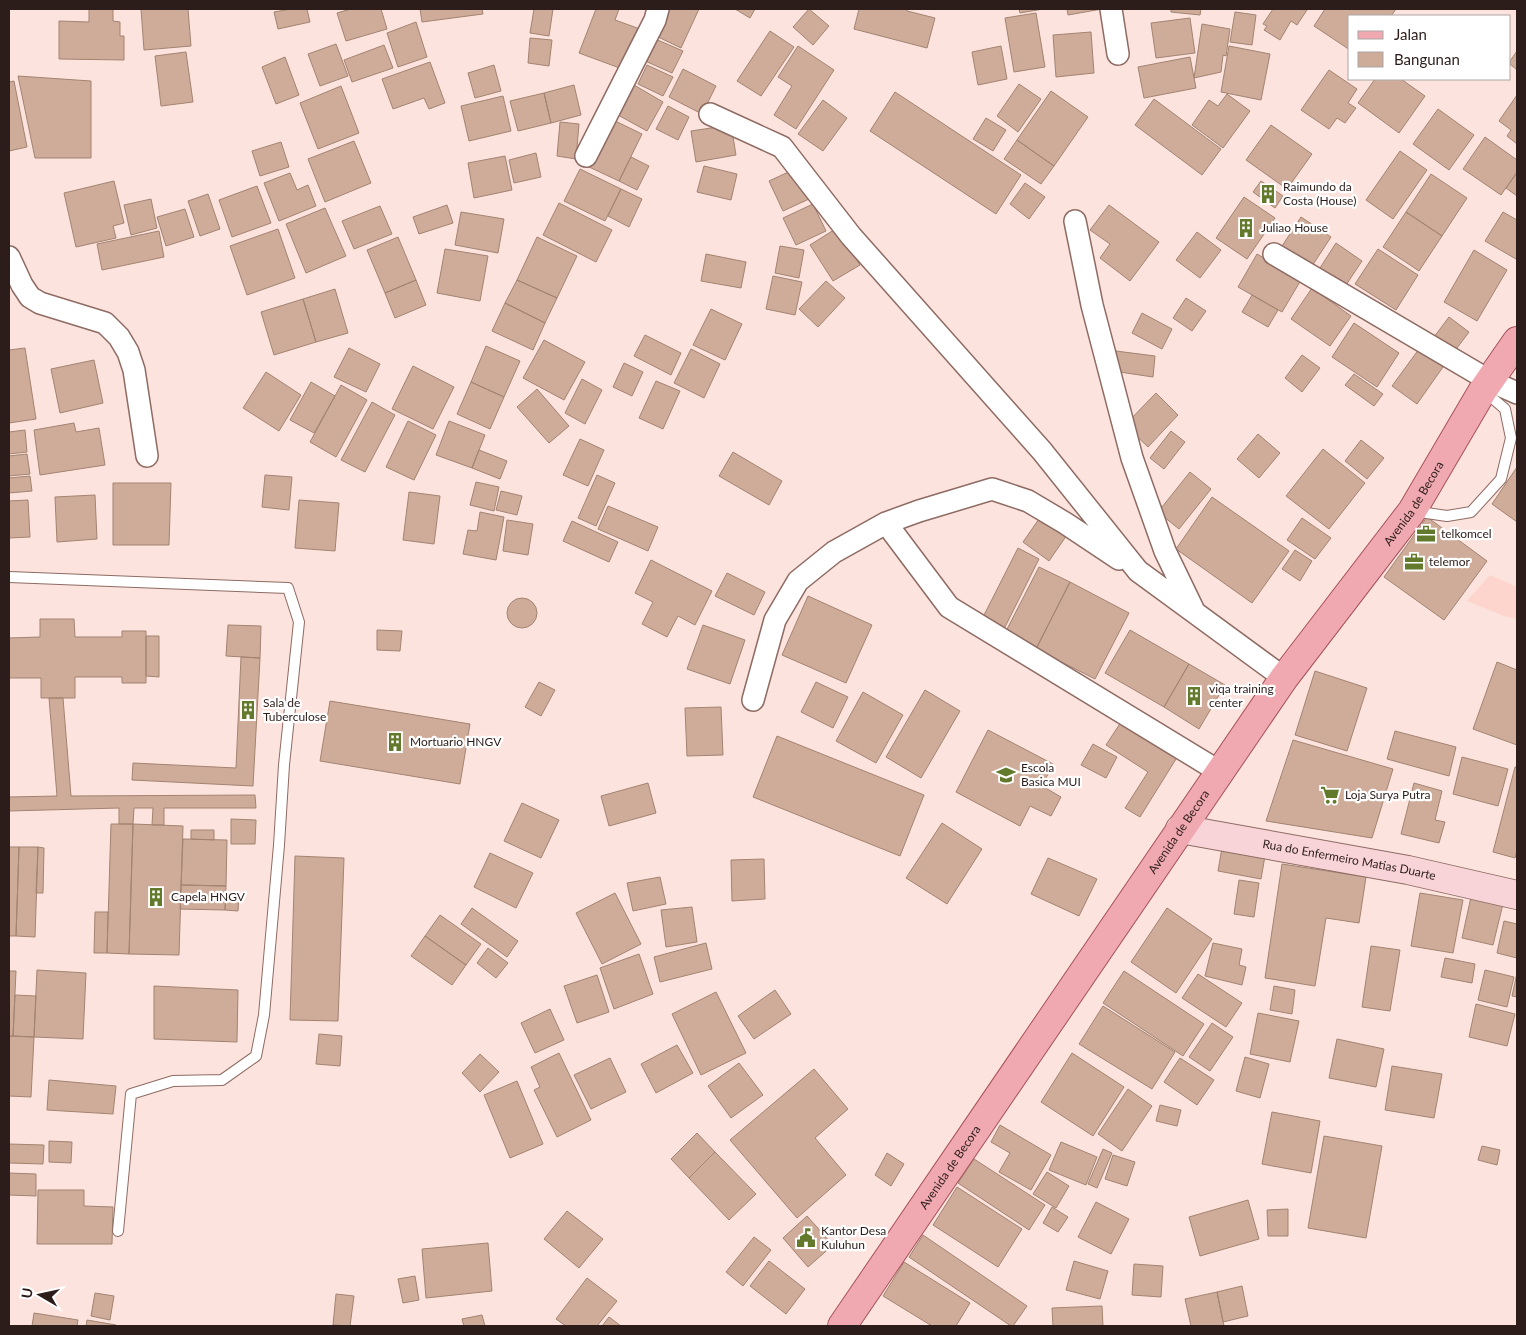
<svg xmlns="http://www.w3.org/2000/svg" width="1526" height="1335" font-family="Lato,sans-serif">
  <rect width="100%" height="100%" fill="#fce3dd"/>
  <!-- built -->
  <path fill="#fdd5cc" d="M1490 575 1517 587V619L1504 616 1467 601Z"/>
  <!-- building -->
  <path fill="#ceac99" stroke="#a38371" d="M89 9H113V21L120 22V36H124V60L59 59V21L89 22Z
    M141 9H188L191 46 144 50Z
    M291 9H307L310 22 278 29 274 12Z
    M351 9H381L387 29 346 41 337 13Z
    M420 9H482L483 14 422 22Z
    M534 9H553L549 36 530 33Z
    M596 9H619L615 20 640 29 625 70 579 53Z
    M667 9H699L681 48 654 35Z
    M735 9H755L750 18Z
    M809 9 829 26 813 45 793 27Z
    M859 9H907V11L935 18 927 48 854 29Z
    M1019 9H1043L1020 13Z
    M1067 9H1102L1068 15Z
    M1171 9H1201L1200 15 1171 12Z
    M1273 9H1305L1307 10 1297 25 1291 21 1280 40 1264 30 1267 26 1263 24Z
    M1325 9H1396L1391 16H1350V50L1314 26Z
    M1235 12 1256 15 1252 45 1230 42Z
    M1036 13 1045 67 1014 72 1005 18Z
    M1190 18 1195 53 1156 58 1151 23Z
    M416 22 427 57 398 67 387 33Z
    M1202 24 1230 29 1226 56 1223 55 1221 72 1194 78Z
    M770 31 794 47 761 96 737 81Z
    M1091 32 1094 73 1056 77 1053 35Z
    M530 38 552 40 549 66 528 63Z
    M653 38 683 51 672 73 643 60Z
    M336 44 348 76 320 86 308 54Z
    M384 45 393 68 352 82 344 60Z
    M798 46 834 70 796 129 774 115 792 86 778 77Z
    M1001 46 1007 79 978 85 972 52Z
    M1229 46 1270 54 1261 100 1221 92Z
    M1517 51V70L1510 64V61Z
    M186 52 193 102 161 106 155 56Z
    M285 57 299 95 276 104 262 67Z
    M1190 57 1196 88 1144 98 1138 67Z
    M430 62 445 103 429 109 424 98 393 109 382 79Z
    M494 65 501 91 475 98 468 73Z
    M647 65 673 77 663 96 638 84Z
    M683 69 716 86 702 114 669 97Z
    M1329 70 1357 89 1348 103 1356 108 1345 123 1337 118 1329 129 1301 110Z
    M18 76 91 81V158H35Z
    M1375 79H1401L1425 96 1399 133 1358 103Z
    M14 81 27 147 9 151V82Z
    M1019 84 1041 99 1018 132 997 116Z
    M574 85 581 115 551 123 544 93Z
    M634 85 663 102 647 131 618 115Z
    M341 86 359 133 318 149 300 103Z
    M1051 91 1088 117 1054 166 1017 140Z
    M895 92 1021 175 996 214 870 131Z
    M544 93 551 123 518 131 510 101Z
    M1227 94 1250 111 1223 148 1192 125 1209 100 1218 106Z
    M1517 95V144L1507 136 1511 130 1499 121Z
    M503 96 511 131 469 141 461 106Z
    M1154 99 1221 149 1202 175 1135 125Z
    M823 100 847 118 823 151 798 134Z
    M668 106 689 117 678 140 656 129Z
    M1438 109 1474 135 1449 170 1413 144Z
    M609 118 642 134 619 181 587 166Z
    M986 118 1006 130 993 151 973 139Z
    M560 122 579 124 576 159 557 156Z
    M731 125 736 155 696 162 691 131Z
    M1271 125 1312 154 1287 189 1246 160Z
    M1485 137 1517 160V172L1501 195 1463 169Z
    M1017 140 1054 166 1041 184 1004 159Z
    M354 141 371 183 325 202 308 159Z
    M281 142 289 167 260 176 252 151Z
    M1400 151 1427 170 1393 219 1366 200Z
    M536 153 541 177 514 183 509 160Z
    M505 156 512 190 474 198 468 163Z
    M631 157 649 166 637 190 619 181Z
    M704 166 737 174 731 200 697 192Z
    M580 169 621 189 605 221 564 201Z
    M795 169 809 199 783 211 769 181Z
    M290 173 297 190 308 185 316 206 279 221 264 183Z
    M1517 173V196L1506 188Z
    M1431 174 1467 198 1442 236 1406 212Z
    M114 181 124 223 113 226 116 238 76 247 64 193Z
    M1261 181 1283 196 1275 208 1253 192Z
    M1025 183 1045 197 1029 219 1010 204Z
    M257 186 271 223 232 237 219 200Z
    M621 189 642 199 629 227 608 216Z
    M208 194 220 229 200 236 188 201Z
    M1244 197 1275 218 1247 259 1216 238Z
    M151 199 157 228 131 235 124 205Z
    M559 203 612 230 596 262 543 235Z
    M813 204 826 231 796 245 783 218Z
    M447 205 453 223 419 234 413 217Z
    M1109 205 1159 242 1130 281 1100 258 1110 244 1090 230Z
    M380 206 392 234 354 249 342 221Z
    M325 208 346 256 306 273 286 224Z
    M185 209 194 237 166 246 157 217Z
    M461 212 504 219 498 253 455 245Z
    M1406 212 1442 236 1419 271 1383 247Z
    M1503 212 1517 220V257L1516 259 1485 241Z
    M1301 217 1331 237 1312 266 1282 246Z
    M837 228 860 265 833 281 810 245Z
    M278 229 295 278 247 295 230 246Z
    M159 231 164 257 102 270 97 244Z
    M1197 232 1221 250 1200 278 1176 260Z
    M398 237 416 280 385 293 367 250Z
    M537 237 577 256 557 298 517 280Z
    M1336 243 1362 261 1344 288 1318 271Z
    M780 246 804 250 799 278 775 273Z
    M445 249 488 256 480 301 437 293Z
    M1378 249 1418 275 1396 310 1355 284Z
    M1474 250 1507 270 1477 321 1444 302Z
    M706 254 746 262 741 288 701 281Z
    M1257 254 1301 280 1282 312 1238 287Z
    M773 276 802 282 795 315 766 309Z
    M416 280 426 305 395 318 385 293Z
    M517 280 557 298 545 323 505 303Z
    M826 281 845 298 818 327 799 309Z
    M1312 288 1351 316 1330 346 1291 319Z
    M335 289 348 333 316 342 303 299Z
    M1252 295 1278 310 1268 327 1242 312Z
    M1186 298 1206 311 1192 331 1173 318Z
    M303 299 316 342 274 355 261 312Z
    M505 303 545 323 533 350 492 331Z
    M711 309 742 324 725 360 693 345Z
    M1142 313 1172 329 1162 349 1132 333Z
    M1449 317 1469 332 1454 352 1434 337Z
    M1354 323 1399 353 1377 387 1332 357Z
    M645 335 681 353 671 375 634 356Z
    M544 340 585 362 564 400 523 378Z
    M486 346 520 361 504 397 471 382Z
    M25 348 36 419 9 423V350Z
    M349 348 380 364 366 392 334 377Z
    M691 349 720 364 704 398 674 383Z
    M1419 349 1443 367 1417 404 1392 386Z
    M1116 351 1155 356 1153 377 1113 371Z
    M1302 355 1320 368 1302 392 1285 378Z
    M94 360 103 403 60 413 51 369Z
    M624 363 643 372 632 396 613 387Z
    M413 366 454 387 433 429 392 409Z
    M266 372 301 395 279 431 243 408Z
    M1354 374 1383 394 1374 406 1345 385Z
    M582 379 602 390 585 424 565 413Z
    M656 381 680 391 663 429 639 418Z
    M311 382 335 396 314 433 290 420Z
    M471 382 504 397 490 429 457 414Z
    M341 385 367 400 336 457 310 442Z
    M537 389 569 426 549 443 517 407Z
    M1156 393 1178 415 1148 447 1125 425Z
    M372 402 395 415 365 472 341 460Z
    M408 421 436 435 414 480 386 467Z
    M449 421 485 435 472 468 436 455Z
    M74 423 76 432 99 428 105 465 40 475 34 430Z
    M25 430 27 452 9 454V432Z
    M1171 431 1185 442 1164 469 1150 458Z
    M1258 434 1280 453 1259 478 1237 459Z
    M580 439 604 450 588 486 563 475Z
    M1361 440 1384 458 1367 479 1345 461Z
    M1323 449 1365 483 1329 529 1286 496Z
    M479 450 507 461 500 479 472 468Z
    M733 452 782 481 769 505 719 476Z
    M27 454 30 474 9 476V456Z
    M1517 467V522L1492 504Z
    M1190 472 1211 489 1179 529 1158 512Z
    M265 475 292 477 289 510 262 507Z
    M597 475 615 483 596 526 578 518Z
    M30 476 32 491 9 493V478Z
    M476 482 499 487 494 511 470 505Z
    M113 483H171L169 545H113Z
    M501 491 522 496 517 515 496 510Z
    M409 492 440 496 434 544 403 540Z
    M95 495 97 539 57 542 55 497Z
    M1212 497 1289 551 1252 603 1176 549Z
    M28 500 30 537 9 538V501Z
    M299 500 339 503 335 551 295 548Z
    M608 506 658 527 648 551 598 529Z
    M480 512 504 517 496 560 463 554 468 530 477 531Z
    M1041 516 1067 535 1049 561 1023 542Z
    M1427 517 1487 561 1444 620 1384 577Z
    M1302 518 1331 538 1315 559 1287 540Z
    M507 520 533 524 528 555 503 551Z
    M572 521 618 542 609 562 563 541Z
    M1018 548 1039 559 1003 631 982 619Z
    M1295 550 1312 561 1300 581 1282 569Z
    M651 560 712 591 695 625 678 616 667 637 642 624 653 602 635 593Z
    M1039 567 1070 582 1036 649 1005 633Z
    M727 573 765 592 754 615 715 596Z
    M1070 582 1129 613 1095 679 1036 649Z
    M808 596 872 625 846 683 782 655Z
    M507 613a15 15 0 1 1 30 0a15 15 0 1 1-30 0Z
    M40 619H74L75 637H122V631H146V683H122V677H75V698H41V678H9V638L40 637Z
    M228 625 261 626 260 658 226 656Z
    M703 625 745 640 730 684 687 669Z
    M377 630 402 631 400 651 377 650Z
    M1130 630 1189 664 1164 707 1105 673Z
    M146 636H159V677L146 676Z
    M241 657 260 658 253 786 132 780 133 763 236 768Z
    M1497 662 1517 670V745L1473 729Z
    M1189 664 1225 685 1199 729 1164 707Z
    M1315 671 1367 688 1347 751 1295 735Z
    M539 682 555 690 541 716 525 707Z
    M816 682 848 697 833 728 801 712Z
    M925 690 960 711 921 778 886 757Z
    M863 692 903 715 876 763 836 741Z
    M49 698H63L71 796 255 795 256 808H164V825H152L153 808H134L133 824H119V808L9 811V797L57 796Z
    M330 701 470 724 460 784 320 761Z
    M721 707 723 755 687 756 685 708Z
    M1125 716 1181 751 1140 817 1125 808 1148 772 1106 745Z
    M988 730 1053 764 1042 786 1061 797 1051 816 1030 806 1020 826 956 792Z
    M1395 731 1456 747 1449 776 1387 759Z
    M777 736 924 795 900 856 753 797Z
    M1293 740 1393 769 1372 838 1266 821Z
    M1093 744 1117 757 1106 778 1081 765Z
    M1462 757 1508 769 1498 806 1453 794Z
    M1515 767H1517V851L1515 858 1493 852Z
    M648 783 656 813 609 826 601 796Z
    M1414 783 1442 791 1435 820 1445 822 1439 843 1401 834Z
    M522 803 559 820 541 858 504 841Z
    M231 819 256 820 255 844H231Z
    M942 823 982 849 947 904 906 878Z
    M111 824H133L129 954 107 953Z
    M133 824 183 826 179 955 129 954Z
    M191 830H214V840L191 839Z
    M183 839 227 840 226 886 181 885Z
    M1223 842 1266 850 1261 879 1218 871Z
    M9 847H19L16 936H9Z
    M19 847H38L35 937 16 936Z
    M38 847 44 848 43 893H36Z
    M490 853 533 873 516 908 474 887Z
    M295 856 344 858 338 1021 290 1020Z
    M1048 858 1097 879 1079 916 1031 894Z
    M764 859 765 899 732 901 731 860Z
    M1282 864 1366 877 1359 923 1326 918 1315 986 1265 978Z
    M660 877 666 904 633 911 627 883Z
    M1239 880 1259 883 1254 917 1234 914Z
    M181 885 226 886 225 910 180 909Z
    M615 893 641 944 602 964 576 913Z
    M1420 893 1463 900 1453 953 1411 946Z
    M226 894 239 895 238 911 225 910Z
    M1471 897 1503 904 1493 945 1462 938Z
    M692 907 697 942 666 947 661 910Z
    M472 908 518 941 507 957 461 924Z
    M1167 908 1212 939 1176 993 1131 962Z
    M95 912H108L107 953H94Z
    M440 915 481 944 466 965 425 936Z
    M1504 921 1517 924V958L1497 953Z
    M425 936 466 965 452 985 411 956Z
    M706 943 712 969 660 982 654 957Z
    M1213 943 1242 949 1239 965 1246 967 1242 985 1205 976Z
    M1371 946 1400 950 1390 1011 1362 1007Z
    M488 948 508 963 496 978 477 963Z
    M639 954 653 994 614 1009 600 968Z
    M1445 958 1475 964 1472 983 1441 977Z
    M37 970 86 973 83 1039 34 1037Z
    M1485 970 1514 977 1507 1007 1478 1000Z
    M9 971H16L13 1036H9Z
    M1124 971 1204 1024 1183 1056 1103 1003Z
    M1517 973V997L1512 996Z
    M1198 974 1242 1003 1226 1027 1182 998Z
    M597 975 609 1012 577 1023 564 986Z
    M154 986 238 990 237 1042 154 1039Z
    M1274 986 1295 990 1292 1014 1270 1010Z
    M775 990 791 1014 754 1039 738 1016Z
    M716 992 746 1053 701 1075 672 1014Z
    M15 995 36 996 34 1037 13 1036Z
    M1476 1004 1515 1014 1507 1046 1469 1037Z
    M1103 1006 1175 1052 1152 1089 1079 1044Z
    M550 1009 564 1040 535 1053 521 1023Z
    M1258 1013 1299 1021 1290 1062 1250 1054Z
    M1212 1023 1233 1037 1210 1071 1189 1057Z
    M319 1034 342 1036 340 1066 316 1064Z
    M9 1036 34 1037 31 1097 9 1096Z
    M1337 1039 1384 1049 1376 1087 1329 1078Z
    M677 1045 693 1073 656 1093 641 1064Z
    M559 1053 591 1120 557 1137 534 1090 540 1087 531 1067Z
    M1072 1053 1124 1087 1093 1136 1041 1102Z
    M480 1054 499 1072 480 1092 462 1073Z
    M1245 1057 1269 1064 1260 1098 1236 1091Z
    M610 1058 626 1092 591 1109 574 1075Z
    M1180 1058 1214 1080 1197 1105 1164 1082Z
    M739 1063 763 1095 731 1118 708 1086Z
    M1392 1066 1442 1074 1434 1118 1385 1110Z
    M814 1069 848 1109 815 1138 846 1175 797 1218 730 1140Z
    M49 1080 116 1086 113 1114 47 1110Z
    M517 1081 543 1144 510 1158 484 1095Z
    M1128 1089 1152 1106 1122 1151 1098 1134Z
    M1160 1105 1181 1110 1177 1126 1156 1121Z
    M1272 1112 1320 1121 1311 1173 1262 1164Z
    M1000 1125 1051 1155 1031 1190 999 1172 1010 1153 991 1142Z
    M697 1133 715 1152 689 1178 671 1159Z
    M1324 1136 1382 1146 1366 1238 1308 1228Z
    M49 1141 72 1142 71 1163 49 1162Z
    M1061 1142 1097 1157 1086 1185 1049 1170Z
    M9 1144 44 1145 43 1164 9 1163Z
    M1482 1146 1500 1150 1497 1165 1478 1160Z
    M1103 1149 1112 1153 1097 1188 1088 1184Z
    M715 1152 756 1194 729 1220 689 1178Z
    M887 1153 904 1164 891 1186 875 1175Z
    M1113 1155 1135 1162 1127 1186 1105 1179Z
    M974 1159 1045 1205 1029 1230 958 1183Z
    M1047 1172 1069 1186 1056 1208 1033 1194Z
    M9 1173 36 1174V1196L9 1195Z
    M957 1187 1022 1229 998 1267 933 1225Z
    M38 1190H84V1206L113 1207 112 1244H37Z
    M1248 1200 1259 1239 1200 1256 1189 1217Z
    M1096 1202 1129 1219 1111 1254 1078 1237Z
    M1052 1207 1068 1217 1058 1232 1043 1223Z
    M1288 1209V1236H1268L1267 1210Z
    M567 1211 603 1239 579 1268 544 1239Z
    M807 1216 833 1245 808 1267 783 1238Z
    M923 1235 1027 1306 1013 1326H1011L909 1257Z
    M754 1237 771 1250 743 1286 726 1272Z
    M488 1243 492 1291 426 1298 422 1249Z
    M769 1261 805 1289 786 1314 750 1286Z
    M1074 1261 1108 1271 1100 1299 1066 1290Z
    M904 1262 970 1303 956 1326H932L883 1296Z
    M1134 1264 1163 1266 1161 1297 1132 1295Z
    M415 1276 419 1300 403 1303 398 1279Z
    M587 1278 617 1301 597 1326H566L556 1319Z
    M1242 1286 1248 1316 1223 1322 1217 1292Z
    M1217 1292 1224 1326H1191L1185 1299Z
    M95 1293 114 1296 110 1320 91 1316Z
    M336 1294 354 1296 350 1326 333 1325Z
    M1102 1306 1103 1326H1053L1052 1308Z
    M34 1313 78 1320 77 1326H32Z
    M482 1315 485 1326H464L462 1319Z
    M609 1317 621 1326H602Z
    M87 1320 116 1325V1326H86Z"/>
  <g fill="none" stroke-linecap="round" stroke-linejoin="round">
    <!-- lane casing -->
    <g stroke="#8e6b63" stroke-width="12">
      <path id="lane" d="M1413 511 1447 516 1471 512 1501 479 1511 438 1505 409 1484 391
        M9 577 288 588 299 622 284 765 279 845 264 1015 256 1056 222 1080 173 1081 131 1094 118 1231"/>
    </g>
    <!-- street casing -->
    <g stroke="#8e6b63" stroke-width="24">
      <path id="street" d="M1111 9 1118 54
        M710 114 782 147 851 236 1042 451 1138 571 1284 678
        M586 156 655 20 658 9
        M1075 221 1092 305 1132 458 1165 551 1193 609
        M1274 254 1490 381 1517 393
        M9 257 22 285 30 297 40 303 105 323 119 337 128 352 134 370 147 456
        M886 523 949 607 1220 772
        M753 700 775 620 798 581 834 552 886 523 919 511 992 489 1028 501 1065 523 1119 559"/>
    </g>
    <!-- secondary casing -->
    <g stroke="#8e6b63" stroke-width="30">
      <g id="secondary">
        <path id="s1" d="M1180 829 1408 870 1517 895"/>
      </g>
    </g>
    <!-- primary casing -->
    <g stroke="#a6525a" stroke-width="30">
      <g id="primary">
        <path id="s2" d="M842 1326 1284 678 1412 511 1483 390 1517 341"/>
      </g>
    </g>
    <!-- lane -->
    <use href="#lane" stroke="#fff" stroke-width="10"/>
    <!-- street -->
    <use href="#street" stroke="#fff" stroke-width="21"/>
    <!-- secondary -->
    <use href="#secondary" stroke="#f8d4d8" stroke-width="28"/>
    <!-- primary -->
    <use href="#primary" stroke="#f1a9b1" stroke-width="28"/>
  </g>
  <!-- icons -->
  <defs>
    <g id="building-bare" transform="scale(1.5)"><path d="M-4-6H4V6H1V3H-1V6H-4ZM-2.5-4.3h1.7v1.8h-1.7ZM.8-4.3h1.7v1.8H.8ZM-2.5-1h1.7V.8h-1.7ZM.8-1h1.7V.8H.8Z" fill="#637a2c" stroke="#fff" stroke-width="2.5" paint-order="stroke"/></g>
    <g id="office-bare" transform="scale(1.5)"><path d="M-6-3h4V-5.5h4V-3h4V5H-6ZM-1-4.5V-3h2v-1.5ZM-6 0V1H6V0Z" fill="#637a2c" stroke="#fff" stroke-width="2.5" paint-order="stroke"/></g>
    <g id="school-bare" transform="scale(1.5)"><path d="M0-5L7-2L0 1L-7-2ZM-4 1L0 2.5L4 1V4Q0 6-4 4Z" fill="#637a2c" stroke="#fff" stroke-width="2.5" paint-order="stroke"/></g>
    <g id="supermarket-bare" transform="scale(1.5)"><path d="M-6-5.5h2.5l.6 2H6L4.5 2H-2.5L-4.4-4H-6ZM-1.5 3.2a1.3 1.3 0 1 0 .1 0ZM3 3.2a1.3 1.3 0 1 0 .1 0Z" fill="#637a2c" stroke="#fff" stroke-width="2.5" paint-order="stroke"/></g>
    <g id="civic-bare" transform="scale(1.5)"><path d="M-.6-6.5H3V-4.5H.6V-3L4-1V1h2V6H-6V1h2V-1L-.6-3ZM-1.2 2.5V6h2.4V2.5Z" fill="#637a2c" stroke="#fff" stroke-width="2.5" paint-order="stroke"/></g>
  </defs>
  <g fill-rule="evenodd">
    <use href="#building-bare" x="1268" y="194"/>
    <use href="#building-bare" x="1246" y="228"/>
    <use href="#office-bare" x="1426" y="534"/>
    <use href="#office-bare" x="1414" y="562"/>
    <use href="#building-bare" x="1194" y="696"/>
    <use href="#building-bare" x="248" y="710"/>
    <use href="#building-bare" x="395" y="742"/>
    <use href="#school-bare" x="1006" y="775"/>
    <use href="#supermarket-bare" x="1330" y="795"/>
    <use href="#building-bare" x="156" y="897"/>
    <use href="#civic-bare" x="806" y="1238"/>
  </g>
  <g text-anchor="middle" stroke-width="4.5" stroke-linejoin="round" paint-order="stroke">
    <!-- poi labels -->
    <g font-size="12" fill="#2c1d1a" stroke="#fff" text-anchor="start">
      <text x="1283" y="191">Raimundo da<tspan x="1283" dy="14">Costa (House)</tspan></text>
      <text x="1261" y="232">Juliao House</text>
      <text x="1441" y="538">telkomcel</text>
      <text x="1429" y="566">telemor</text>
      <text x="1209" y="693">viqa training<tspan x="1209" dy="14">center</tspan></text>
      <text x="263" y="707">Sala de<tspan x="263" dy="14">Tuberculose</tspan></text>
      <text x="410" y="746">Mortuario HNGV</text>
      <text x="1021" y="772">Escola<tspan x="1021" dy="14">Basica MUI</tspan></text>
      <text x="1345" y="799">Loja Surya Putra</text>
      <text x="171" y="901">Capela HNGV</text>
      <text x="821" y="1235">Kantor Desa<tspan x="821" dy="14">Kuluhun</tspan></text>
    </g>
    <!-- street labels -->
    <g font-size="12" fill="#2c1d1a" stroke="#fff">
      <text dy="4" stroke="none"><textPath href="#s2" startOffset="1002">Avenida de Becora</textPath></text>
      <text dy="4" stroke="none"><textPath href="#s2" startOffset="598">Avenida de Becora</textPath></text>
      <text dy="4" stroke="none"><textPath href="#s1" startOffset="172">Rua do Enfermeiro Matias Duarte</textPath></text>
      <text dy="4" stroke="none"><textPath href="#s2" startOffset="192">Avenida de Becora</textPath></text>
    </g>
  </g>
  <!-- border -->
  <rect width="1526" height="1335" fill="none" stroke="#2c1d1a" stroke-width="20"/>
  <!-- legend -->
  <rect x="1348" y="15" width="162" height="65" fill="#ffffff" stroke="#aba5a3"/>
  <rect x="1358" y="31" width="25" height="8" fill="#f1a9b1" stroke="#aba5a3"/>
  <text x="1394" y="40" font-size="15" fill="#2c1d1a">Jalan</text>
  <rect x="1358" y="52" width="25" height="15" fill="#ceac99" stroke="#aba5a3"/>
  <text x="1394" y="65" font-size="15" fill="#2c1d1a">Bangunan</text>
  <!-- north arrow -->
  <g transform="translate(40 1295) rotate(279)" stroke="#ffffff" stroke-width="4" paint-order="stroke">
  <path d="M0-4L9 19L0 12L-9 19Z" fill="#2c1d1a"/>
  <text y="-8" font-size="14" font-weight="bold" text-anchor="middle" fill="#2c1d1a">U</text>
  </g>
</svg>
